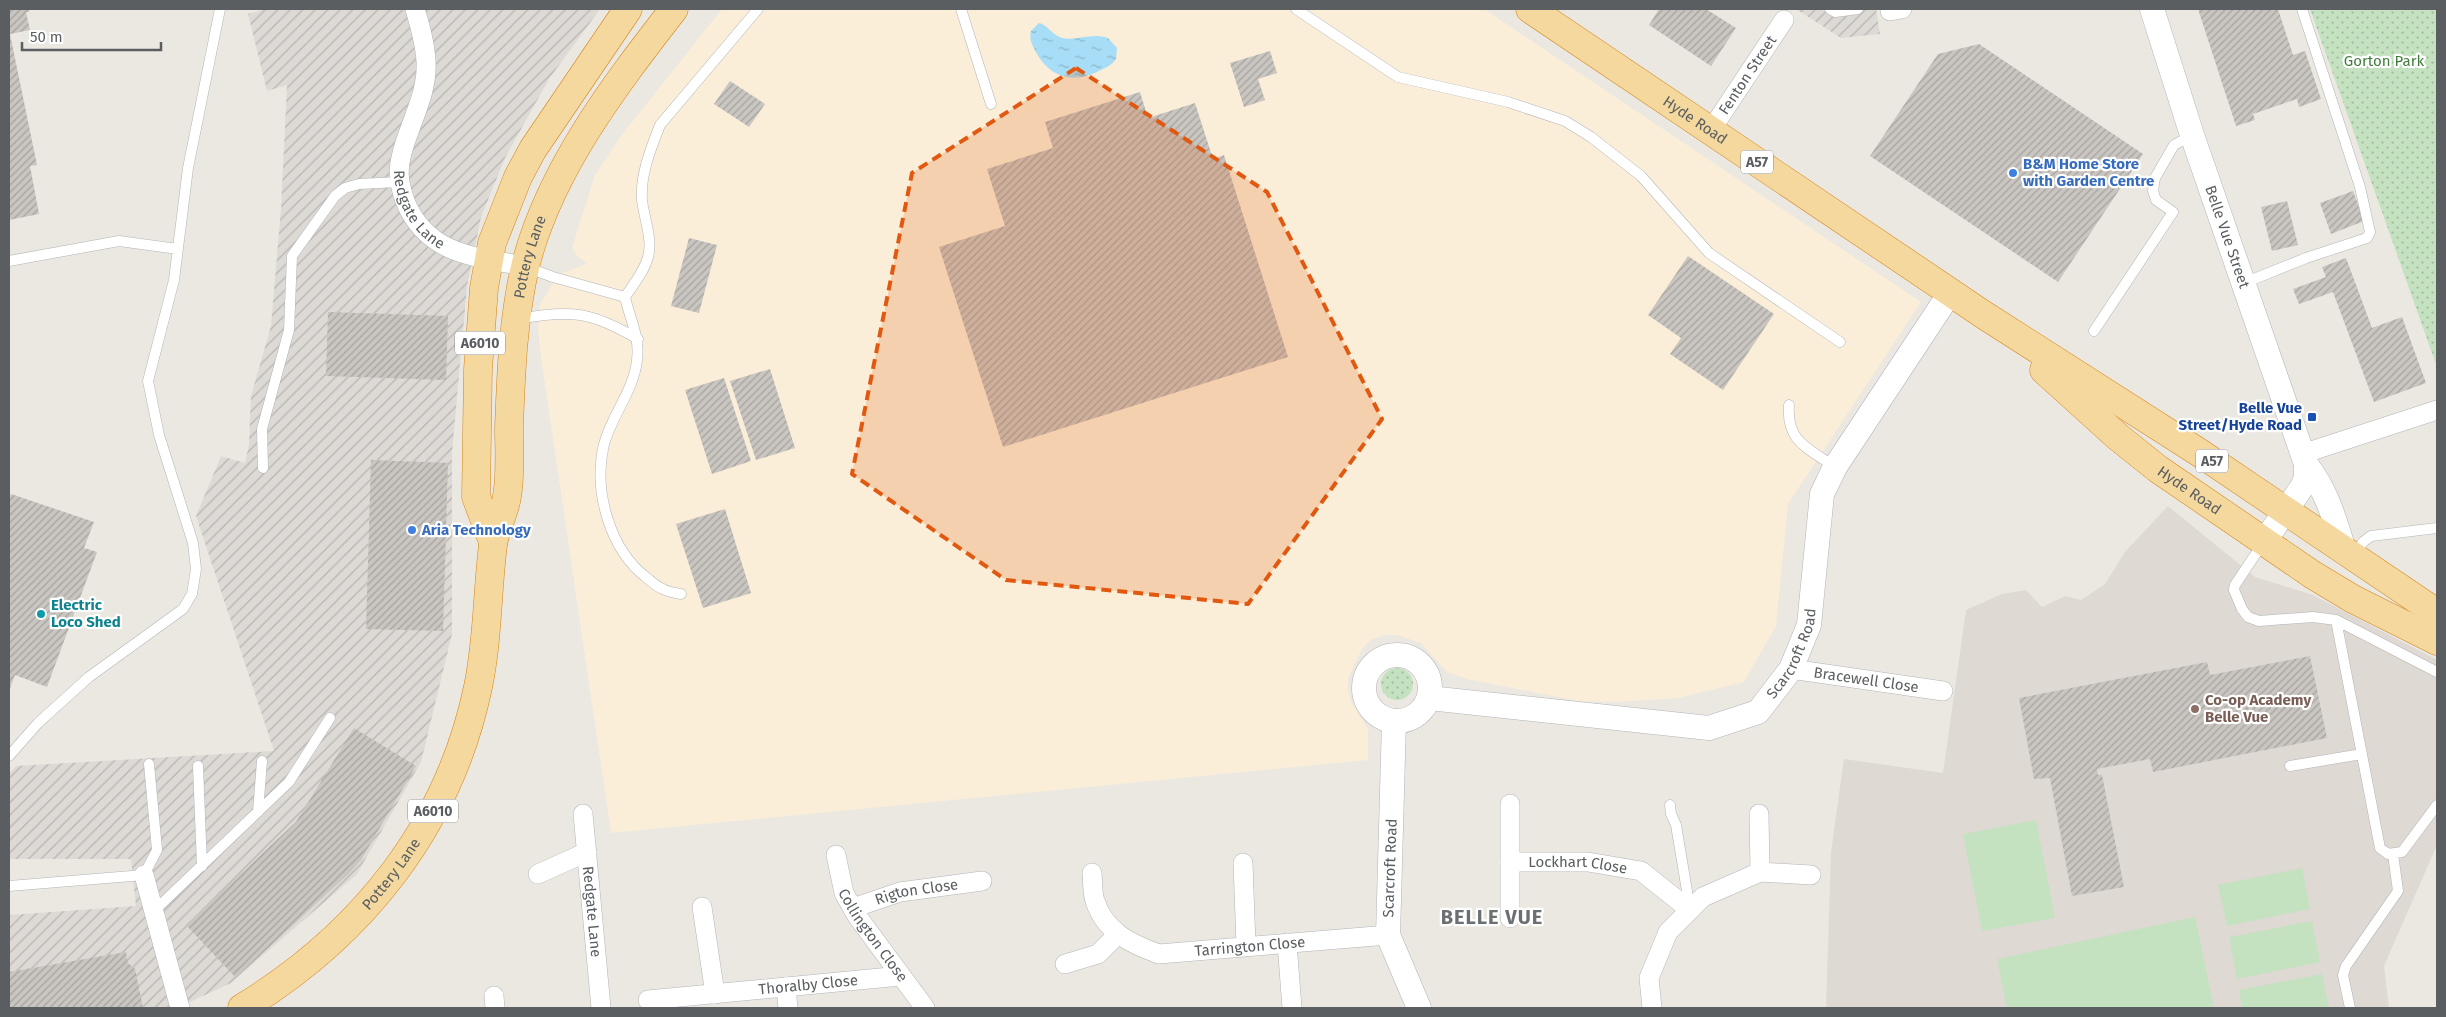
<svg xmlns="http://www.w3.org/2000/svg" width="2446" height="1017" font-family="'Fira Sans',sans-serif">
  <defs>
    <pattern id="industrial-furrows" width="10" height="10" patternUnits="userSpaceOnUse" patternTransform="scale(1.25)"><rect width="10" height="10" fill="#dddad6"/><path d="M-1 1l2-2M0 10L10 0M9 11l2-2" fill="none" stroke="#b6b4b1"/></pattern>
    <pattern id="grass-dots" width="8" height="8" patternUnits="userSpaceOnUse" patternTransform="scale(1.25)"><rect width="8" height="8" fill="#c4e1c0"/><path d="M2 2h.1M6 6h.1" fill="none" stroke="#a2ba9f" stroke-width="1.8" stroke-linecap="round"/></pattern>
    <pattern id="water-ripples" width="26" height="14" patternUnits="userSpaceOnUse" patternTransform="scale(1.25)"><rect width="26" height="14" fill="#a7ddf6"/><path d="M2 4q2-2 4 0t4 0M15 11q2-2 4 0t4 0" fill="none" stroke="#8bb6cb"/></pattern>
    <pattern id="building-hatch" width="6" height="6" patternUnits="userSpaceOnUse" patternTransform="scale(1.25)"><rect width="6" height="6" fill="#c9c5c0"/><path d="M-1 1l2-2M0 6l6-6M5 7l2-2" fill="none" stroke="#a6a39f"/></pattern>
  </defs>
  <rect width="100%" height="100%" fill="#ebe8e1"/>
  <!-- commercial -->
  <path fill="#faeed8" d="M722 9H1484L1921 302 1788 504 1776 626 1744 682 1678 698 1617 702 1578 701 1467 679 1447 672 1421 643 1397 635H1384L1371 640 1362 649 1348 678V689L1352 704 1368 729V760L611 833 541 357 538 329 540 304 559 274 587 264 576 255 572 248 595 175 621 136Z"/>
  <!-- industrial -->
  <path fill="url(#industrial-furrows)" d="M265 9H600L549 79 505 158 481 217 467 286 452 453V634L421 762 357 874 231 983 177 1008H9V915L136 906 131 859H9V774L16 766 274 751 196 516 221 456 245 463 249 445 251 396 271 326 281 209 287 85 267 91 248 14Z
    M1796 9H1876L1880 34 1841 38Z"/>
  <!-- education -->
  <path fill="#ded9d3" d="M2168 506 2255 577 2313 595 2437 660V845L2384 966 2389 1008H1826L1831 852 1844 759 1943 773 1966 610 2002 594 2026 590 2042 607 2065 596 2081 600 2105 584 2125 552Z"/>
  <!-- grass -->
  <path fill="url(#grass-dots)" d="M2310 9H2437V367Z
    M1381 684a16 16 0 1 1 32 0a16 16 0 1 1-32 0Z"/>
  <!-- garden -->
  <path fill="#c4e1c0" d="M2036 820 2055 918 1982 931 1963 834Z
    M2302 868 2310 909 2227 926 2218 885Z
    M2195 917 2214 1008H2007L1997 959Z
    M2312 921 2320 962 2237 979 2229 937Z
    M2322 974 2329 1008H2242L2239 990Z"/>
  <!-- water -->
  <path fill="url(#water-ripples)" d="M1039 23C1048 25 1052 35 1062 38 1078 41 1092 32 1108 38L1117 48 1116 59C1111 66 1105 68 1097 72 1072 84 1049 77 1036 52 1032 45 1029 39 1031 31Z"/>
  <!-- building -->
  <path fill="url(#building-hatch)" d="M9 9H29V12H26L30 30 10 34 37 165 30 166 39 214 9 220Z
    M1659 9H1706L1736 28 1711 66 1649 25Z
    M2198 9H2278L2293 55 2305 51 2321 99 2299 107 2297 99 2253 114 2255 120 2236 126Z
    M1979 44 2143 154 2058 282 1870 156 1938 54Z
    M1270 51 1277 73 1258 79 1265 100 1244 107 1230 63Z
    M730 81 765 104 749 127 714 104Z
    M1140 92 1148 118 1195 103 1213 159 1224 155 1288 357 1003 447 939 247 1005 226 987 169 1053 148 1045 122Z
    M2353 191 2364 221 2331 234 2320 203Z
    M2287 201 2298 245 2272 251 2261 207Z
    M689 238 717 245 699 313 671 306Z
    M1688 256 1774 314 1723 390 1670 354 1681 338 1648 315Z
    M2346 258 2372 328 2402 317 2426 383 2374 402 2333 292 2299 304 2293 289 2326 277 2322 267Z
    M328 312 448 316 446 380 326 376Z
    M770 369 795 448 756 460 730 381Z
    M724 378 751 461 712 474 685 390Z
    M371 460 448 463 443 631 366 629Z
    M11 494 94 522 84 548 97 552 47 687 15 675 9 691V500Z
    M725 509 751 593 703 608 676 524Z
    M2310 656 2327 738 2153 772 2150 759 2097 769 2098 775H2102L2124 887 2072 896 2050 778 2034 779 2019 698 2207 662 2210 675Z
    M354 728 416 766 361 860 348 874 236 978 186 925 296 822Z
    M126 952 128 963 135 969 143 1008H9V972Z"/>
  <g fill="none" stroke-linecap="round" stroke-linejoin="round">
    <!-- service casing -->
    <g stroke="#b2b4b8" stroke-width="11">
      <path id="service" d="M961 9 991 104
        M1296 9 1398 77 1508 102 1565 121 1591 137 1641 176 1709 253 1840 342
        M1830 9 1835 12 1858 9
        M9 261 119 241 178 249
        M526 267 553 277 625 297
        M2244 283 2306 258 2367 238 2370 232 2360 187 2302 9
        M518 319C571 309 592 312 638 339
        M2094 331 2173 212 2156 200 2153 191 2155 178 2174 145 2192 135
        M1789 405C1786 442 1808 448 1835 467
        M263 468 262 429 289 330 292 256 335 196 345 188 359 184 398 182
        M2263 543 2235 585 2234 590 2242 609 2248 617 2259 621 2313 617 2336 620 2437 672
        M2353 556 2363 542 2371 536 2437 528
        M681 594C675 593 668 592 663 589 657 587 652 582 647 578 609 549 593 490 604 444 612 415 634 390 637 360 640 336 630 320 625 297 633 285 644 272 648 257 653 240 644 218 642 200 640 175 651 148 660 125L758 9
        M2336 620 2380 848 2388 854 2402 852 2437 805
        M9 756 38 723 89 677 183 609 192 594 196 569 193 543 159 435 148 381 174 280 188 168 220 9
        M198 766 202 866
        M2290 766 2362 754
        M1670 805 1671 814 1676 825 1690 909
        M258 812 262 761
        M9 886 144 875 157 850 149 764
        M154 911 289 782 330 718
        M2350 1008 2343 975 2346 966 2398 891 2393 854"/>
    </g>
    <!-- minor casing -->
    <g stroke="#b2b4b8" stroke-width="20">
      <g id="minor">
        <path id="s1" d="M415 9C420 26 425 43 426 61 428 94 410 122 402 153 397 171 399 184 405 201 427 255 475 257 525 266"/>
        <path d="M1890 11 1902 9"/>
        <path id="s2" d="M1711 130 1784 20"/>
        <path d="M2302 454 2437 410"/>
        <path id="s3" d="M1791 669 1943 691"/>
        <path d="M1510 804V862"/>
        <path id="s4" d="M583 814 601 1008"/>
        <path d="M1759 814 1760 872"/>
        <path id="s5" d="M836 855 844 893 857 916 925 1008"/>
        <path d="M1243 863 1246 946"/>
        <path id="s6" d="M1092 873C1093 882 1092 893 1095 901 1105 932 1131 944 1159 954L1388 935"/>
        <path d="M538 874 587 852"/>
        <path d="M144 875 180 1008"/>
        <path d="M702 907 715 994"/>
        <path id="s7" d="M853 908 900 892 982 881"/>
        <path id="s8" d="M1510 918V862H1588L1641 871 1690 910"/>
        <path d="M1287 943 1292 1008"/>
        <path d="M1065 964 1098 954 1118 934"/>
        <path d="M786 987 788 1008"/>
        <path d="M494 996 495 1008"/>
        <path id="s9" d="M648 1000 901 976"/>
        <path d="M1652 1008 1649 978 1668 932 1703 897 1760 872 1811 875"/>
      </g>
    </g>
    <!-- tertiary casing -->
    <g stroke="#b2b4b8" stroke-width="25">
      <g id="tertiary">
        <path id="s10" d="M2152 9 2192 135 2306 464V478L2302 487 2264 542"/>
        <path d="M2306 464C2328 493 2334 518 2345 553"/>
        <circle cx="1397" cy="688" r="33"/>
        <path id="s11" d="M1429 698 1709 728 1758 712 1791 669 1809 625 1822 494 1835 467 1950 293"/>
        <path d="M1394 721 1388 935 1419 1008"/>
      </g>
    </g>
    <!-- trunk casing -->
    <g stroke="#d78316" stroke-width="29">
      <g id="trunk">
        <path id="s12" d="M1530 9 1984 315 2200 453 2437 613"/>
        <path id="s13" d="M2044 370 2118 437 2158 469 2313 575 2353 599 2437 641"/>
        <path d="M493 542 476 497 478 369 484 288 492 243 518 177 533 149 628 9"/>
        <path id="s14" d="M242 1008C362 935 449 826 478 687 488 640 487 592 493 545 495 528 505 513 507 496 511 474 509 450 509 428 511 373 513 317 526 263 551 168 615 85 674 9"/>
      </g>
    </g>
    <!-- service -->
    <use href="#service" stroke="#fff" stroke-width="10"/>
    <!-- minor -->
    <use href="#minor" stroke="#fff" stroke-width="19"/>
    <!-- tertiary -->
    <use href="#tertiary" stroke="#fff" stroke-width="24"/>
    <!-- trunk -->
    <use href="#trunk" stroke="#f4d89e" stroke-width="28"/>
  </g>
  <!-- marked area -->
  <path fill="#e15910" fill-opacity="0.2" stroke="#e15910" stroke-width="4" stroke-dasharray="10 6" stroke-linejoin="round" d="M1076 68 1267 192 1382 419 1248 604 1006 580 852 474 912 173Z"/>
  <!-- markers -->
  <g fill="#3f7fe0" stroke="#fff" stroke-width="2">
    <circle cx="2013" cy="173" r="5"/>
    <circle cx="412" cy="530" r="5"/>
  </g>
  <rect fill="#1a4fb4" stroke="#fff" stroke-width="2" x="2307" y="412" width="10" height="10" rx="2.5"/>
  <circle fill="#0f9aa8" stroke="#fff" stroke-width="2" cx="41" cy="614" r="5"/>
  <circle fill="#8d6e63" stroke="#fff" stroke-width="2" cx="2195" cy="709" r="5"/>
  <g text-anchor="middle" stroke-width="4.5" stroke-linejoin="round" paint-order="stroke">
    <!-- shield labels -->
    <g fill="#fff" stroke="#8c8e90" stroke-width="1">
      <rect x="1741" y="150.5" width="32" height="23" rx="4"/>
      <rect x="455" y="331.5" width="50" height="23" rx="4"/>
      <rect x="2196" y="449.5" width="32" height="23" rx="4"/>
      <rect x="408" y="799.5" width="50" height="23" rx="4"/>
    </g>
    <g font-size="14" font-weight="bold" fill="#5a5e61">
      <text x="1757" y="167">A57</text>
      <text x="480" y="348">A6010</text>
      <text x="2212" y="466">A57</text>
      <text x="433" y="816">A6010</text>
    </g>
    <!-- park labels -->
    <g font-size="15" fill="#417e3c" stroke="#fff">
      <text x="2384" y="66">Gorton Park</text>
    </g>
    <!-- street labels -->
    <g font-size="15" fill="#5a5e61" stroke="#fff">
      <text dy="5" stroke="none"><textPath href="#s2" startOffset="66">Fenton Street</textPath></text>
      <text dy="5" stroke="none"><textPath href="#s12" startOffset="199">Hyde Road</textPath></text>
      <text dy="5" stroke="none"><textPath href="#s1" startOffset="212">Redgate Lane</textPath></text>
      <text dy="5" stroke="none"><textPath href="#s10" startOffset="240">Belle Vue Street</textPath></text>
      <text dy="5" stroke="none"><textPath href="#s14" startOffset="845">Pottery Lane</textPath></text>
      <text dy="5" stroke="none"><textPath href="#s13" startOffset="189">Hyde Road</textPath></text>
      <text dy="5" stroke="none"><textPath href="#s11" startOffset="402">Scarcroft Road</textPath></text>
      <text dy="5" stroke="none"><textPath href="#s3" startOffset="76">Bracewell Close</textPath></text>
      <text dy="5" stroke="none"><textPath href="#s8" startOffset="124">Lockhart Close</textPath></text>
      <text transform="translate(1390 868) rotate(-88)" y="5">Scarcroft Road</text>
      <text dy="5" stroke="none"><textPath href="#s14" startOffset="202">Pottery Lane</textPath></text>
      <text dy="5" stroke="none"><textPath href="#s7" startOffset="66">Rigton Close</textPath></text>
      <text dy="5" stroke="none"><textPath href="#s4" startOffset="98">Redgate Lane</textPath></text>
      <text dy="5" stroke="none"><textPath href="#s5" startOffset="90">Collington Close</textPath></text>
      <text dy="5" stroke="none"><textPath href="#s6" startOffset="206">Tarrington Close</textPath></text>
      <text dy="5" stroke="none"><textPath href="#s9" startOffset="161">Thoralby Close</textPath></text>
    </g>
    <!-- shop labels -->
    <g font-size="15" font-weight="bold" fill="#366cbe" stroke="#fff" text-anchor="start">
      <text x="2023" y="169">B&amp;M Home Store<tspan x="2023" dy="17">with Garden Centre</tspan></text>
      <text x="422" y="535">Aria Technology</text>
    </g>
    <!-- transit labels -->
    <g font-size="15" font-weight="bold" fill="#164399" stroke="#fff" text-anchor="end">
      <text x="2302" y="413">Belle Vue<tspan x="2302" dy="17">Street/Hyde Road</tspan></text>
    </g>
    <!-- culture labels -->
    <g font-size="15" font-weight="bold" fill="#0d838f" stroke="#fff" text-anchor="start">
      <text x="51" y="610">Electric<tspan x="51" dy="17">Loco Shed</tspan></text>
    </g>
    <!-- education labels -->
    <g font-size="15" font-weight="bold" fill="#785e54" stroke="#fff" text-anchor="start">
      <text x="2205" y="705">Co-op Academy<tspan x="2205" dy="17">Belle Vue</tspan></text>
    </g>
    <!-- district labels -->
    <g font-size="20" font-weight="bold" letter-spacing="1" fill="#6b7073" stroke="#fff">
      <text x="1492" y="924">BELLE VUE</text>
    </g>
  </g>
  <!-- border -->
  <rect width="2446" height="1017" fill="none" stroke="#5a5e61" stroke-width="20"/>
  <!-- scale -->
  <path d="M22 42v8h139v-8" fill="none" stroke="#5a5e61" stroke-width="2.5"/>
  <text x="30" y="42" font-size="15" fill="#5a5e61" stroke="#ffffff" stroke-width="4" paint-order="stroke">50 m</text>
</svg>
